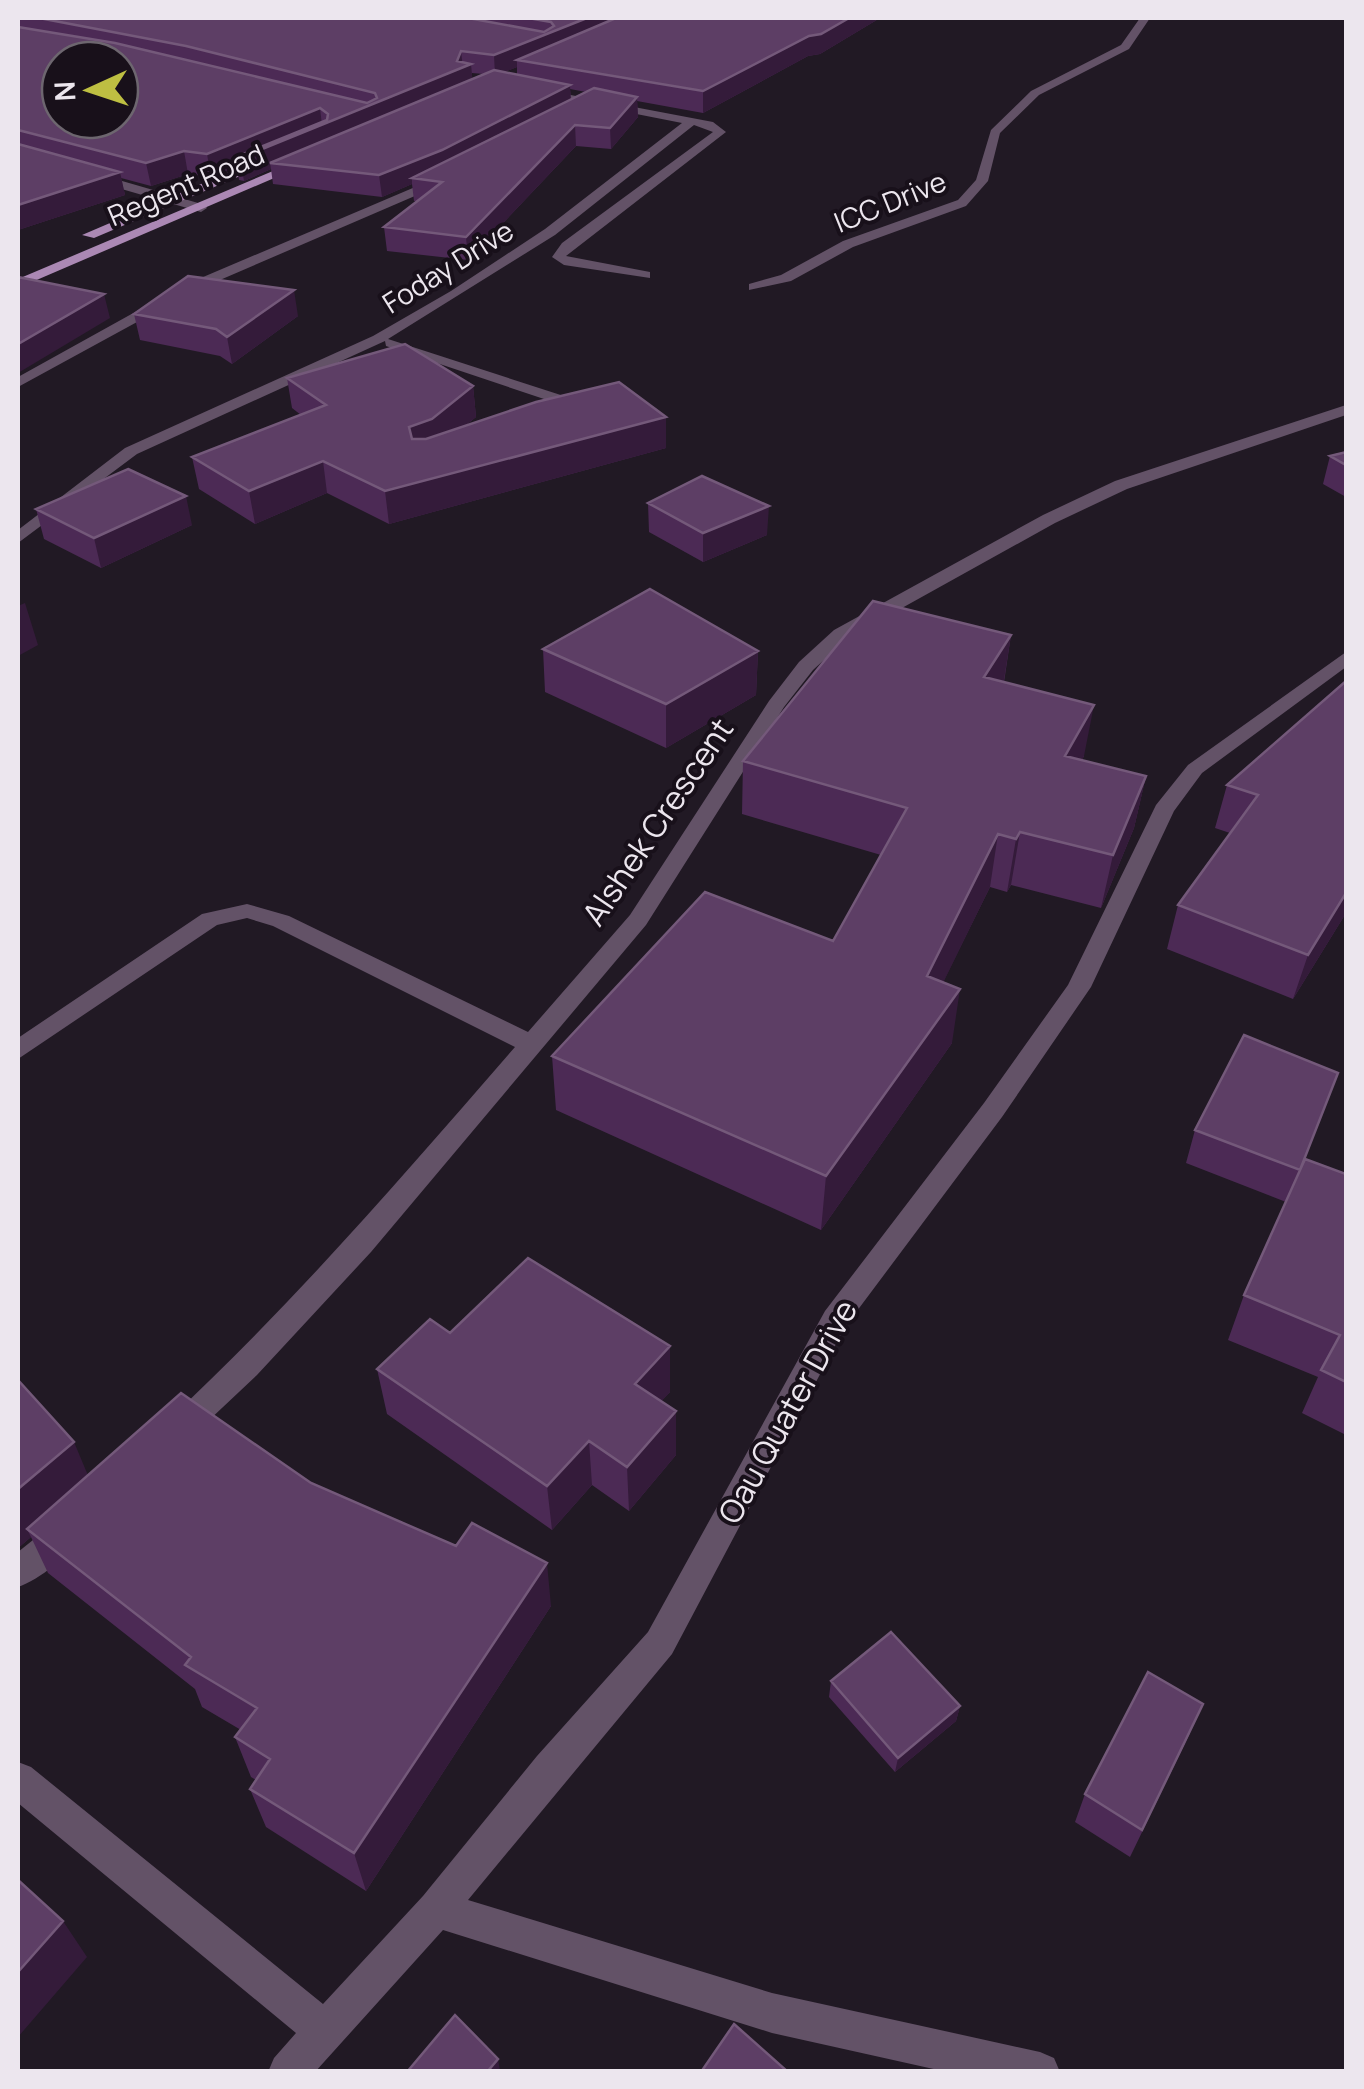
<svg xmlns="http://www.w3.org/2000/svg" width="1364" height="2089" font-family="Manrope,sans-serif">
  <rect width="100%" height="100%" fill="#211924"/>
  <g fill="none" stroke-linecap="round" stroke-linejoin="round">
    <!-- minor -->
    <path fill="#635267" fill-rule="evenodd" d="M1140 18H1150L1129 49 1039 95 1000 133 988 181 966 206 853 247 791 281 749 290V284L781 275 843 241 958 200 976 180 991 130 1031 91 1121 45Z
      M539 89 713 122 726 132 566 256 650 272V278L564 265 552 257 562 243 713 132 694 125 555 235 388 339 570 398 577 408 566 420 552 417 561 407 559 404 386 346 385 341 137 454 18 543V530L125 448 373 336 451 291 545 229 682 123 535 94Z
      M91 172 205 205 207 208 201 212 87 179Z
      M441 176 445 183 192 292 18 387V377L182 286Z
      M1346 405V415L1127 489 1055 523 848 638 813 670 784 707 646 925 371 1252 257 1375 189 1439 178 1443 167 1439 163 1430 167 1421C293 1304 403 1176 515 1047L273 926 247 918 217 925 18 1059V1038L202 914 247 904 289 916 528 1032 630 915 769 701 799 662 834 630 1043 515 1115 481Z
      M1346 652V667L1202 773 1174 811 1091 987 1002 1117 845 1327 672 1654 468 1900 772 1993 1040 2052 1054 2058 1060 2072H947L772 2033 443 1930 315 2072H268L274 2058 296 2033 18 1803V1762L31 1767 323 2004 423 1896 537 1756 648 1632 825 1311 984 1103 1068 985 1156 805 1188 765Z
      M64 1520 75 1524 80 1534C71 1555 39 1580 18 1587V1552L53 1524Z"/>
    <!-- major -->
    <path fill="#ab88b4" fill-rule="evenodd" d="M269 155 273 162 94 238 82 235Z
      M299 160 309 163 18 288V279Z"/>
  </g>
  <!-- wall -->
  <path fill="#4c2a55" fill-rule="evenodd" d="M18 18H880L820 54 808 56 703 113 637 101 638 117 611 149 576 146 468 260 387 251 384 227 417 201H414L412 184 382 197 273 184 271 169 244 181 239 180 237 166 211 177 188 174 151 186 121 178 125 195 18 230ZM517 67V75L504 72ZM472 73 484 74 472 79ZM570 89 586 92 571 100Z
    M134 314 298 316 232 364 220 356 140 340Z
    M287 378 473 386 476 417 465 426 666 417V448L389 524 327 493 255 524 199 489 192 457 301 415 292 408Z
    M1346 452V497L1323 484 1330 456Z
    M648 503 767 535 703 562 649 532Z
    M36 509 192 525 101 568 44 539Z
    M1011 635 1004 682 1084 756 1082 760 1146 776 1134 828 1101 908 1011 885 1007 892 990 887 943 982 952 1043 821 1230 556 1110 552 1056 833 941 881 855 742 814 743 761Z
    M543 649 758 651 756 695 666 748 545 692Z
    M1340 686 1346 913 1293 999 1167 949 1178 905 1230 833 1215 828 1227 785Z
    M1195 1130 1306 1159 1346 1174V1435L1302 1413 1318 1377 1228 1340 1244 1295 1286 1202 1186 1163Z
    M450 1333 670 1392 661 1401 676 1411V1455L629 1511 592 1485 552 1530 387 1414 377 1369Z
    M18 1380 88 1475 311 1483 551 1606 366 1891 266 1827 250 1789 256 1780 251 1777 235 1737 241 1730 202 1707 195 1689 48 1573 31 1537 18 1548Z
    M831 1681 960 1706 956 1721 895 1772 829 1697Z
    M1190 1733 1130 1857 1075 1822 1085 1794Z"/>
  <!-- shaded-wall -->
  <path fill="#341b3a" d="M587 18H635L517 60V67L495 76 494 55Z
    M849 18H880L820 54 808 56 703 113V91L809 36Z
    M461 51 463 68 471 64 473 85 270 163 271 169 244 181 240 158 236 157 237 166 211 177 207 154 320 108 322 125 457 61Z
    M570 85 571 105 412 178V184L382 197 379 175Z
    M637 97 638 117 611 149 610 128Z
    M575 125 576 146 468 260 466 237Z
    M184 151 188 174 151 186 146 163Z
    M120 172 125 195 18 230V205Z
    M294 290 298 316 232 364 227 337Z
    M104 294 110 318 18 373V344Z
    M473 386 476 417 435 450 413 459 409 427Z
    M666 417V448L389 524 385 491Z
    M323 461 327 493 255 524 249 491Z
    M186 496 192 525 101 568 94 538Z
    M769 506 767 535 703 562V533Z
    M25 603 38 645 18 656V606Z
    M1011 635 1003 686 984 677Z
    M758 651 756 695 666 748V704Z
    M1094 705 1084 756 1055 809 1065 756Z
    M1146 776 1134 828 1101 908 1113 855Z
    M1020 832 1011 885 1007 892 1016 839Z
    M998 834 990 887 920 1030 927 976Z
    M1346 893V913L1293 999 1308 955Z
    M960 989 952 1043 821 1230 826 1176Z
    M670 1346V1392L636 1429 635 1384Z
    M676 1411V1455L629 1511 627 1467Z
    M589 1441 592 1485 552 1530 547 1486Z
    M74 1442 92 1485 27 1529 31 1537 18 1548V1489Z
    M547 1563 551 1606 366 1891 354 1853Z
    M960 1706 956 1721 895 1772 898 1758Z
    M63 1921 87 1957 18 2037V1972Z
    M498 2059 500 2071 487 2072Z"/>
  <!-- building -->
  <path fill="#5d3e65" stroke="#74597a" stroke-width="2.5" fill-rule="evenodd" d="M39 18H468L544 32 554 26 551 22 528 18H587L494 55 461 51 457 61 471 64 240 158 236 157 327 120 328 114 320 108 207 154 184 151 146 163 18 130V27L115 43 367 103 377 98 375 93 186 46ZM60 60H120V120H60Z
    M616 18H849L821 34 809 36 703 91 517 60Z
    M494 70 570 85 442 150 379 175 270 163Z
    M594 88 637 97 610 128 575 125 466 237 384 227 442 182 412 178Z
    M18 144 120 172 18 205Z
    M188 276 294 290 227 337 216 329 134 314Z
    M18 277 104 294 18 344Z
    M405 344 473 386 432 419 409 427 412 439H426L536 402 619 382 666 417 385 491 323 461 249 491 192 457 326 405 287 378Z
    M1346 452V465L1330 456Z
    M128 469 186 496 94 538 36 509Z
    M702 476 769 506 703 533 648 503Z
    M650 589 758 651 666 704 543 649Z
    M873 601 1011 635 984 677 1094 705 1065 756 1146 776 1113 855 1020 832 1016 839 998 834 927 976 960 989 826 1176 552 1056 705 892 833 941 907 808 743 761Z
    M1346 681V893L1308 955 1178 905 1258 795 1227 785Z
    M1244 1035 1338 1073 1300 1170 1195 1130Z
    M1305 1159 1346 1174V1382L1321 1370 1340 1335 1244 1295Z
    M528 1258 670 1346 635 1384 676 1411 627 1467 589 1441 547 1486 377 1369 430 1319 450 1333Z
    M18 1380 74 1442 18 1489Z
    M181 1393 311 1483 456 1546 472 1523 547 1563 354 1853 250 1789 270 1759 235 1737 257 1708 185 1665 191 1657 27 1529Z
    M891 1632 960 1706 898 1758 831 1681Z
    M1148 1672 1203 1704 1142 1830 1085 1794Z
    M18 1880 63 1921 18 1972Z
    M455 2015 498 2059 487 2072H407Z
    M734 2024 788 2072H701Z"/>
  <g text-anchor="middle" stroke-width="8" stroke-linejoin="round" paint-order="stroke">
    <!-- far-street labels -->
    <g font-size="28" fill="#ece6ee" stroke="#18101a">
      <text transform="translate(186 185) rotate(-23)" y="10">Regent Road</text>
      <text transform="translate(890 202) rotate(-22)" y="10">ICC Drive</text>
      <text transform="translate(448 267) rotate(-32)" y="10">Foday Drive</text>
    </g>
    <!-- street labels -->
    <g font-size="32" fill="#ece6ee" stroke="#18101a">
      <text transform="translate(658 822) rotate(-56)" y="11">Alshek Crescent</text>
      <text transform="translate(788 1412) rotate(-61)" y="11">Oau Quater Drive</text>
    </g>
  </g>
  <!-- border -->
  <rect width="1364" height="2089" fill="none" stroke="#ece6ee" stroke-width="40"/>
  <!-- north arrow -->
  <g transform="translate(90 90) rotate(267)"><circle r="48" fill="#18101a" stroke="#6d666f" stroke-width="2.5"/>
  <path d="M0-8L18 38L0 25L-18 38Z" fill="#bebf42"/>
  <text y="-15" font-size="28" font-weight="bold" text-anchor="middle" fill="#ece6ee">N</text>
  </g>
</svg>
